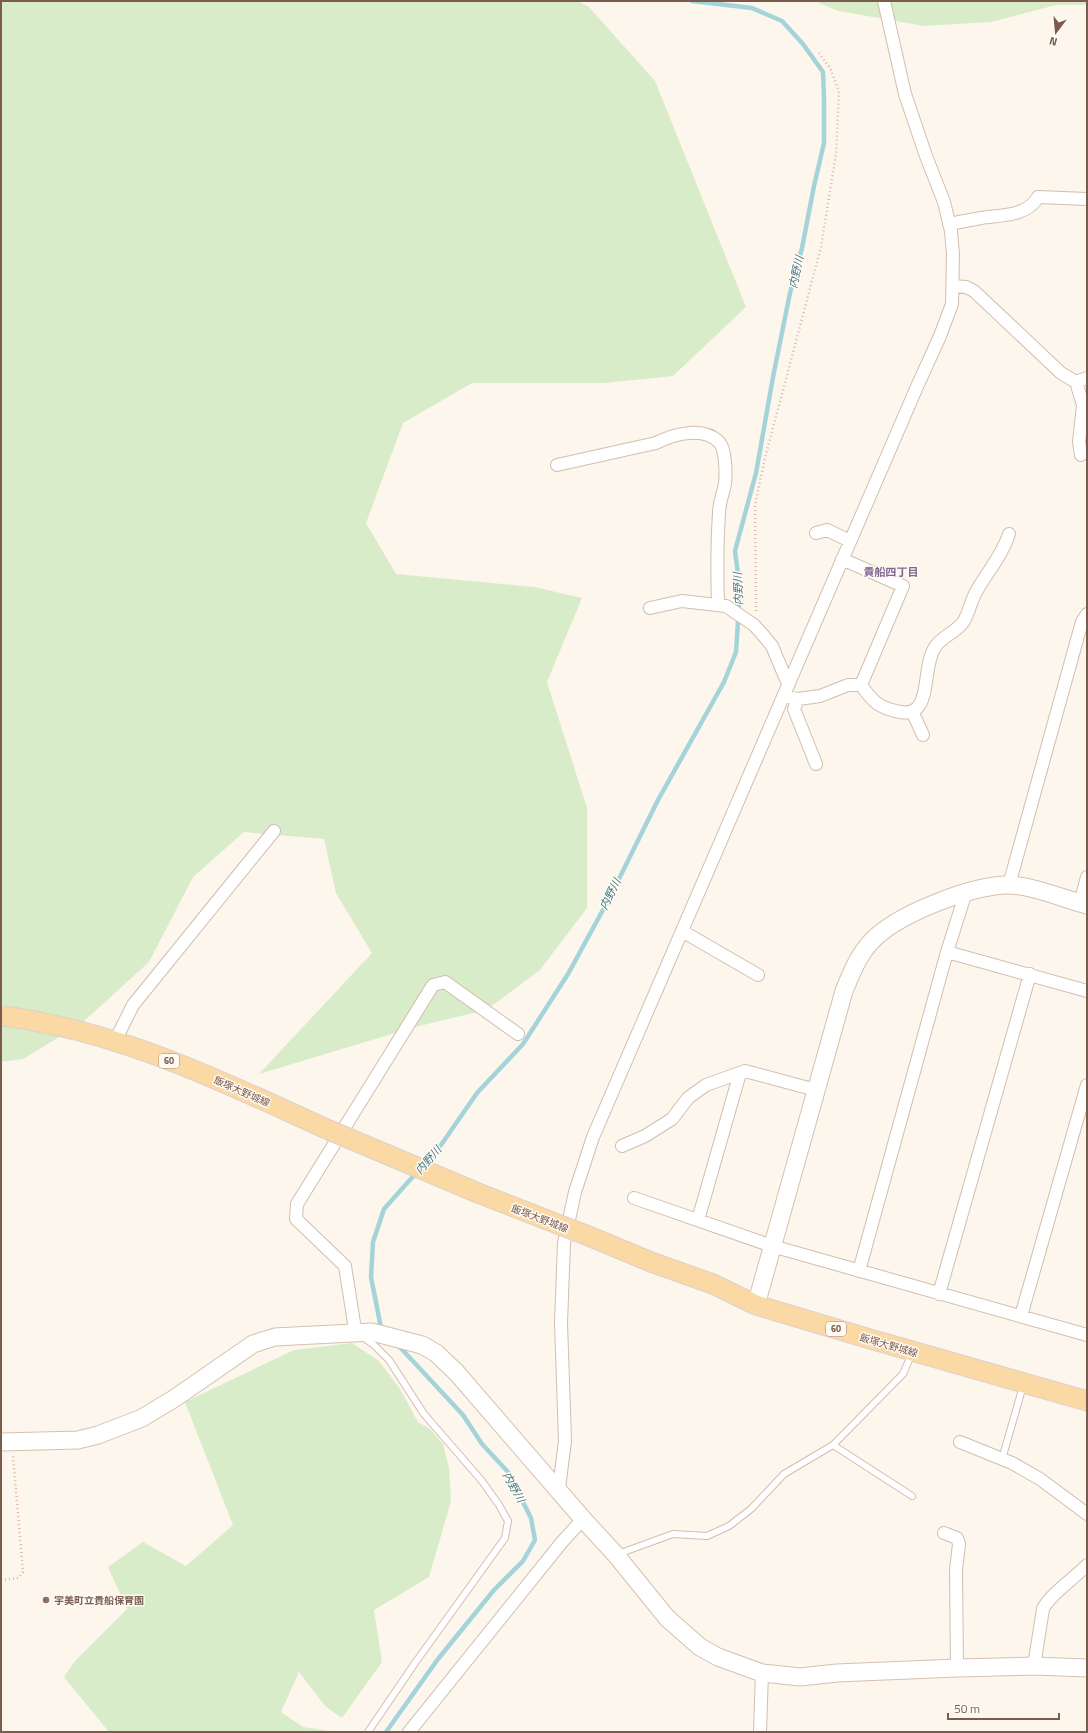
<svg xmlns="http://www.w3.org/2000/svg" width="1088" height="1733" font-family="'Titillium Web','Noto Sans JP',sans-serif">
  <rect width="100%" height="100%" fill="#fdf6ec"/>
  <!-- green -->
  <path fill="#d8ecc9" d="M1 1H578L589 7 655 81 746 307 673 376 604 383H472L403 423 366 523 396 574 534 587 582 598 547 682 587 808V908L540 970 486 1010 415 1027 259 1074 372 953 336 893 324 839 244 832 193 877 149 962 82 1023 23 1059 1 1062Z
    M814 1H1087V5H1056L991 22 924 26 839 11Z
    M352 1343 379 1361 400 1389 418 1422 430 1429 443 1444 449 1468 451 1501 429 1577 374 1610 382 1662 342 1718 326 1707 299 1672 281 1712 303 1727 337 1732H109L64 1677 75 1661 127 1609 108 1567 143 1542 186 1566 233 1525 185 1402 294 1350Z"/>
  <g fill="none" stroke-linecap="round" stroke-linejoin="round">
    <!-- stream -->
    <path stroke="#a5d3da" stroke-width="4.5" d="M423 1165 441 1145 477 1093 523 1044 568 974 610 897 658 800 724 682 736 652 740 590 735 551 756 473 773 377 790 293 802 248 814 186 824 143V99L823 72 803 44 782 21 752 8 692 1
      M384 1331 381 1328 371 1277 373 1242 384 1209 417 1172
      M386 1732 438 1659 494 1590 523 1561 535 1540 531 1518 508 1472 482 1444 463 1415 397 1344"/>
    <!-- lane casing -->
    <g stroke="#d1beb0" stroke-width="8">
      <path id="lane" d="M363 1337 374 1345 389 1360 424 1414 482 1481 499 1505 508 1521 505 1538 415 1663 368 1732
        M912 1353 903 1374 833 1445 912 1496
        M1002 1459 1023 1386
        M618 1554 673 1534 707 1536 729 1526 751 1509 784 1474 833 1445"/>
    </g>
    <!-- street casing -->
    <g stroke="#d1beb0" stroke-width="14">
      <path id="street" d="M949 224C960 222 970 220 981 218 999 215 1027 217 1038 197L1087 199
        M953 286 966 287 974 291 1061 373 1076 382 1087 378
        M1076 382 1083 405 1079 442 1081 455
        M557 465 656 443C674 434 703 426 719 442 726 449 726 474 725 484 723 494 719 503 719 513 717 544 717 574 718 605
        M816 533 827 530 850 541
        M842 559 903 586 861 685
        M650 608 682 601 726 606 754 625 763 635 772 646 788 684
        M783 696 798 699 820 696 848 685H861C873 702 879 708 900 712 905 713 912 713 917 708 929 696 924 664 935 647 942 636 957 632 964 621 969 612 971 601 976 592 987 572 1002 556 1009 534
        M798 699 794 709 816 764
        M912 711 923 735
        M1009 885 1078 636 1082 622 1087 614
        M1080 903 1087 877
        M682 931 758 975
        M947 952 1087 991
        M115 1041 133 1005 274 831
        M622 1146 645 1136 672 1119 688 1098 706 1085 745 1071 816 1090
        M634 1198 772 1246 1087 1335
        M698 1220 740 1073
        M859 1271 947 952 966 892
        M939 1294 1030 974
        M1021 1316 1087 1085
        M357 1333 354 1323 345 1266 296 1219 297 1204 433 985 445 982 518 1034
        M960 1442 1012 1463 1040 1479 1087 1514
        M559 1488 565 1441 561 1323 564 1243 575 1192 593 1137 916 389 940 336 952 304 953 254 951 231 944 202 926 156 905 94 884 1
        M944 1533 957 1538 959 1544 956 1570 957 1668
        M1034 1666 1043 1609C1048 1596 1076 1577 1087 1565
        M409 1732 562 1542 583 1519
        M760 1732 762 1673"/>
    </g>
    <!-- secondary casing -->
    <g stroke="#d6c0b0" stroke-width="19">
      <path id="secondary" d="M756 1305 844 991C851 974 858 956 870 943 894 915 972 885 1008 885 1031 885 1064 899 1087 905
        M1 1442 78 1440 98 1435 142 1418 175 1398 253 1344 275 1337 372 1332 422 1345 436 1353 456 1372 583 1519 616 1555 667 1618 700 1647 718 1657 762 1673 800 1677 837 1673 957 1668 1034 1666 1087 1668"/>
    </g>
    <!-- primary casing -->
    <g stroke="#dad1cd" stroke-width="21">
      <path id="primary" d="M1 1016C17 1017 33 1021 49 1024 147 1044 238 1089 329 1130
        M591 1237 651 1262 713 1284 756 1305 870 1339 1087 1401"/>
    </g>
    <!-- path -->
    <path stroke="#d9b8a5" stroke-width="2.5" stroke-dasharray="1 3" stroke-linecap="butt" d="M756 611 755 505 765 458 821 247 836 154 839 91 830 68 819 53
      M1 1580 18 1578 23 1572 13 1456"/>
    <!-- lane -->
    <use href="#lane" stroke="#fff" stroke-width="6"/>
    <!-- street -->
    <use href="#street" stroke="#fff" stroke-width="12"/>
    <!-- secondary -->
    <use href="#secondary" stroke="#fff" stroke-width="17"/>
    <!-- primary -->
    <use href="#primary" stroke="#fbd9a5" stroke-width="19"/>
    <!-- primary-bridge casing -->
    <g stroke="#dad1cd" stroke-width="21" stroke-linecap="butt">
      <path id="primary-bridge" d="M329 1130 478 1193 591 1237"/>
    </g>
    <!-- primary-bridge -->
    <use href="#primary-bridge" stroke="#fbd9a5" stroke-width="19"/>
  </g>
  <!-- markers -->
  <circle fill="#8d6e63" stroke="#fffaf3" stroke-width="1.5" cx="46" cy="1600" r="4"/>
  <g text-anchor="middle" stroke-width="3" stroke-linejoin="round" paint-order="stroke">
    <!-- shield labels -->
    <g fill="#fffaf3" stroke="#a28b7f" stroke-width="1">
      <rect x="159" y="1054" width="20" height="14" rx="3"/>
      <rect x="826" y="1322" width="20" height="14" rx="3"/>
    </g>
    <g font-size="9" font-weight="bold" fill="#7a5c4d">
      <text x="169" y="1064">60</text>
      <text x="836" y="1332">60</text>
    </g>
    <!-- street labels -->
    <g font-size="10" fill="#7a5c4d" stroke="#fffaf3">
      <text transform="translate(242 1091) rotate(24)" y="4">飯塚大野城線</text>
      <text transform="translate(540 1218) rotate(21)" y="4">飯塚大野城線</text>
      <text transform="translate(889 1345) rotate(16)" y="4">飯塚大野城線</text>
    </g>
    <!-- education labels -->
    <g font-size="10" font-weight="bold" fill="#785e54" stroke="#fffaf3" text-anchor="start">
      <text x="54" y="1604">宇美町立貴船保育園</text>
    </g>
    <!-- water labels -->
    <g font-size="11" font-style="italic" fill="#437c86" stroke="#fffaf3">
      <text transform="translate(796 272) rotate(-78)" y="4">内野川</text>
      <text transform="translate(738 589) rotate(-92)" y="4">内野川</text>
      <text transform="translate(610 894) rotate(-63)" y="4">内野川</text>
      <text transform="translate(428 1160) rotate(-49)" y="4">内野川</text>
      <text transform="translate(514 1487) rotate(61)" y="4">内野川</text>
    </g>
    <!-- neighbourhood labels -->
    <g font-size="11" font-weight="bold" fill="#846695" stroke="#fffaf3">
      <text x="891" y="576">貴船四丁目</text>
    </g>
  </g>
  <!-- border -->
  <rect width="1088" height="1733" fill="none" stroke="#7a5c4d" stroke-width="4"/>
  <!-- north arrow -->
  <g transform="translate(1056 32) rotate(196)" stroke="#fffaf3" stroke-width="3" paint-order="stroke">
  <path d="M0-3L7 15L0 10L-7 15Z" fill="#7a5c4d"/>
  <text y="-6" font-size="11" font-weight="bold" text-anchor="middle" fill="#7a5c4d">N</text>
  </g>
  <!-- scale -->
  <path d="M948 1713v6h111v-6" fill="none" stroke="#7a5c4d" stroke-width="2"/>
  <text x="954" y="1713" font-size="12" fill="#7a5c4d" stroke="#fffaf3" stroke-width="3" paint-order="stroke">50 m</text>
</svg>
